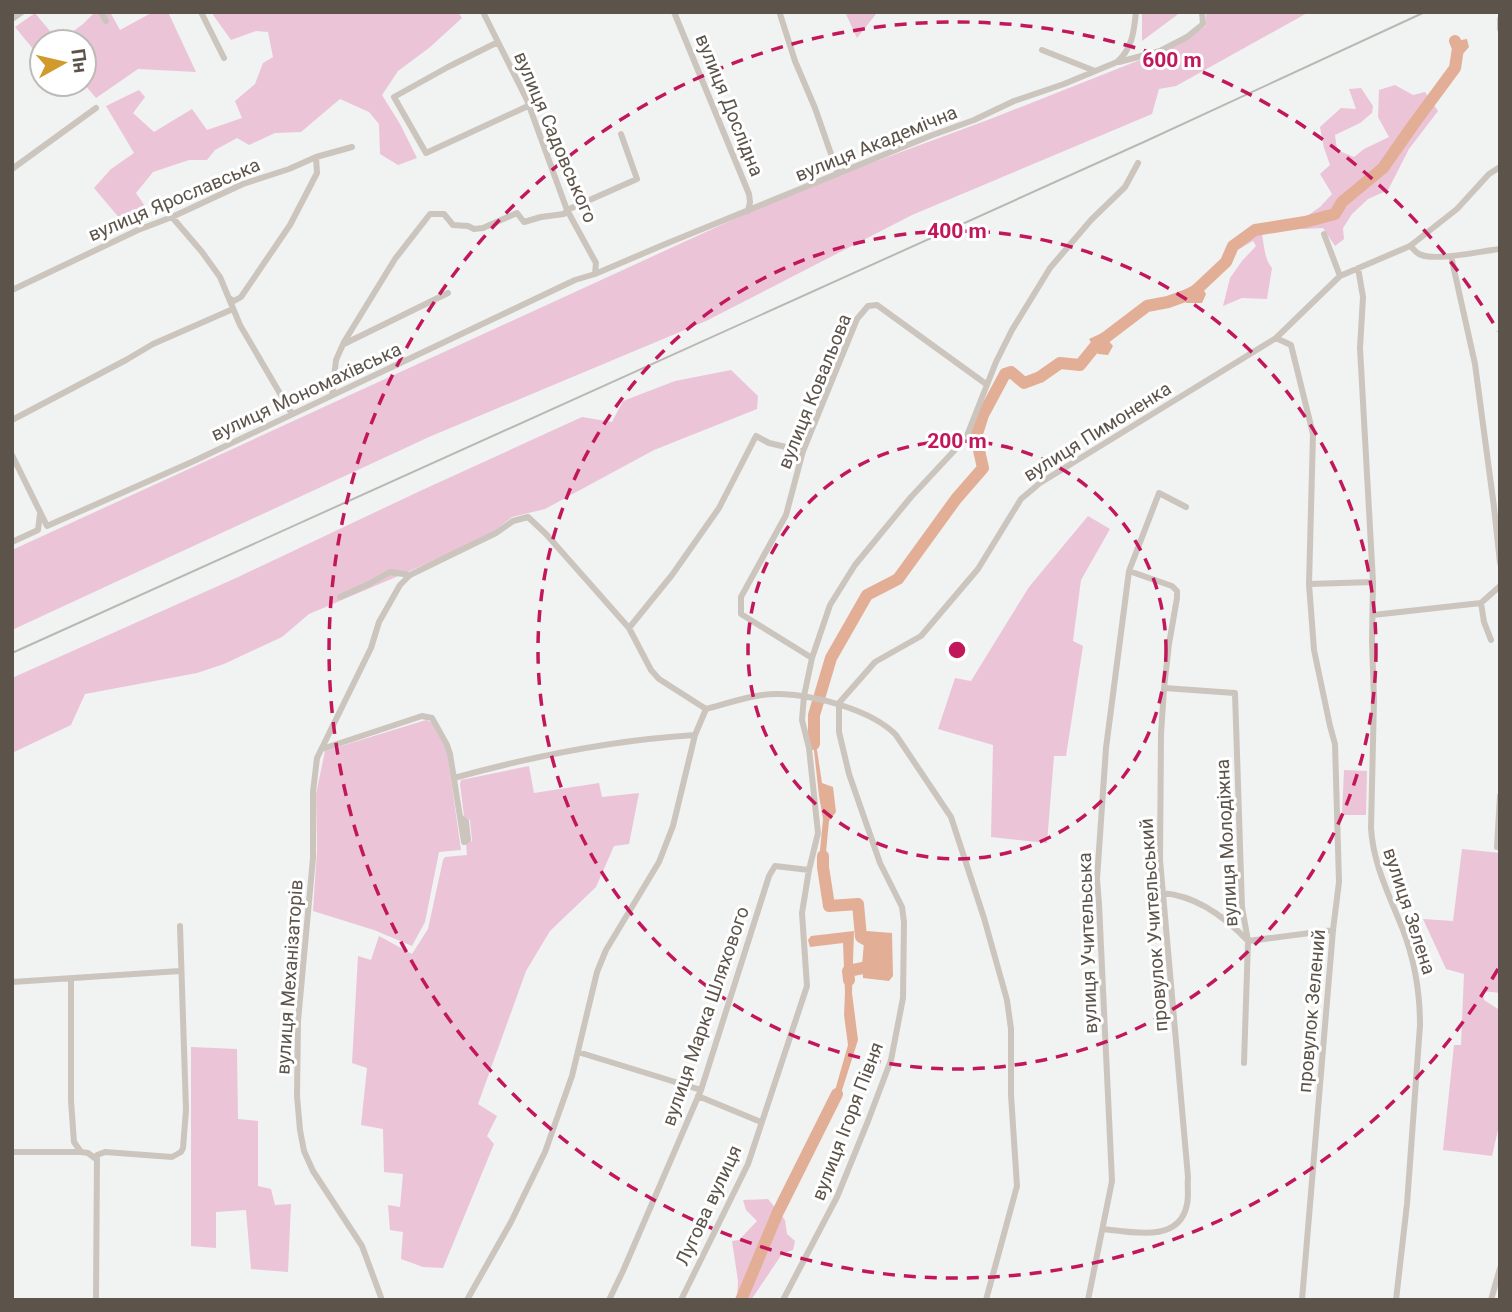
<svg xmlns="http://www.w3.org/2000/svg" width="1512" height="1312" font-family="Roboto,sans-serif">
  <rect width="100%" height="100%" fill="#f1f2f2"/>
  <!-- green -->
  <path fill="#ebc4d8" d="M95 12H110L120 30 153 12H168L196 72 138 69 96 98 84 84V42H42V60L15 27 35 13 59 42 83 24Z
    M211 12H458L462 18 429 48 398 71 382 95 400 124 417 158 398 165 380 154 379 124 369 112 340 99 301 132 275 133 249 145 237 138 215 150 207 160H189L153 172 136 193 147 209 121 220 94 188 111 169 134 153 106 106 139 90 145 97 133 113 154 132 192 109 207 130 242 118 235 101 255 84 263 63 273 57 268 32 256 31 231 40Z
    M845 12H876V14L857 38Z
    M1142 12H1181L1142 41Z
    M1206 12H1309L1176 86 1159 89 1152 114 912 215 706 321 429 437 12 630V550L793 192 993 118 1175 46 1206 26Z
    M1395 85 1413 95 1425 92 1438 111 1409 149 1388 190 1368 199 1352 214 1343 228 1344 239 1335 246 1323 228 1302 229 1304 218 1320 207 1332 194 1320 174 1330 165 1324 148 1320 127 1341 108 1356 109 1349 89 1361 88 1373 106 1372 113 1360 123 1335 135 1337 150 1354 157 1364 149 1389 137 1378 117 1379 90Z
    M1260 224C1264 238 1263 258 1272 268L1267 299 1242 298 1223 306 1230 278 1242 261 1256 246 1253 241 1234 252 1235 239Z
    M731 370 758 396 757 409 654 450 545 509 512 517 488 536 403 574 309 614 282 637 224 664 197 673 85 694 71 725 12 753V678L236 578 420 491 582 417 612 422 623 401 675 381Z
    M1088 516 1110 529 1081 580 1073 641 1083 646 1066 756H1054L1047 843 991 837 993 745 938 729 955 678 971 681 1029 587Z
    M426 720 431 722 447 751 461 850 439 852 425 922 412 946 374 930 313 911 317 850 316 794 325 751Z
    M529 766 534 793 599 783 602 797 639 793 629 844 614 846 596 887 550 931 526 971 478 1104 497 1116 487 1136 494 1144 443 1268 423 1267 401 1259 403 1232 390 1230 388 1205 400 1207 403 1174 384 1172 383 1129 361 1125 367 1068 352 1063 358 956 371 960 379 936 412 954 428 929 443 860 445 857 467 855 466 844 472 841 470 820 464 816 460 784 461 780Z
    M1344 770 1367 771 1366 815H1342Z
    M1462 849 1500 853V993L1483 991 1484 1000 1498 1009V1020H1500V1121L1492 1156 1443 1150 1454 1045H1461L1464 974 1446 969 1423 919 1453 921Z
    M191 1047 237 1049 238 1119 258 1121V1186L271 1189 275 1205 291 1204 288 1272 251 1269 246 1210 216 1212V1248L191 1246Z
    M768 1199 785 1220 787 1234 795 1241 793 1250 782 1254 751 1300H737L738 1281 732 1241 739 1240 757 1221 746 1210 743 1200Z"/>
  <!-- water -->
  <path fill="#e3ae96" d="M1467 39 1469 47 1462 55 1461 60 1456 62 1454 55 1455 41Z
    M1199 282 1206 294 1202 303H1186L1184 290Z
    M1102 333 1113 346 1108 355 1098 354 1089 339Z
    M811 723 814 730 822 783 833 787 836 812 829 821 826 852 829 861 828 872 818 871 823 819 819 796Z
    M854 931 852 993 858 1040 837 1106 830 1108 848 1045 844 1015 845 993 843 943 810 947 808 940 811 936Z
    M867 931 892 933 893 976 889 981 863 978C863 972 862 964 863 958 864 948 868 944 863 934Z"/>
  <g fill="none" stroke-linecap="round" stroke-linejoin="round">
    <!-- river -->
    <path stroke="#e3ae96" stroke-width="12" d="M814 744V715L831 658 867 595 898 579 956 499 983 468 976 437 983 415 1005 374 1011 372 1024 383 1040 377 1060 363 1080 365 1097 344 1147 306 1168 302 1193 293 1226 262 1233 246 1255 230 1305 222 1335 214 1342 202 1383 168 1413 125 1455 68 1458 48 1455 41
      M823 856V867L829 906 858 904 861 937 870 942 868 967 848 971 849 980
      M741 1300 778 1212 837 1094"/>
    <!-- minor -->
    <path stroke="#cbc5be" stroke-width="6" d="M101 12 106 21
      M201 12 224 58
      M483 12 527 100 567 210 596 263 595 274
      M674 12 749 194 750 202 748 211
      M780 14 795 61 815 108 838 174
      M12 19 22 12
      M1500 19V29
      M498 42 448 67 394 97 426 153 528 106
      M1042 50 1095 71
      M1119 62 1160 51 1187 37 1203 24 1202 12
      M12 169 96 108
      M172 217 202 252 220 277 240 325 292 414
      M1324 234 1340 276
      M1410 246C1413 248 1415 252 1419 254 1435 262 1480 251 1500 249
      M1451 256 1475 364 1494 507 1500 563
      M1358 268 1363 297 1360 348 1373 582 1372 641 1374 699 1371 828C1373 864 1390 897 1403 930 1414 959 1420 994 1420 1025L1407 1204 1396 1300
      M12 290 138 230 172 217 243 184 289 169 316 157 352 147
      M229 298 234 301 241 297 290 225 317 173 316 157
      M1276 338 1291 345 1313 434 1309 584 1314 650 1330 726 1335 744 1339 882 1333 930 1302 1300
      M344 344 448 293
      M332 395 336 360 344 342 395 259 430 214H444L453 225 468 226 474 229 483 228 517 213 524 222 541 217 564 214 567 210 637 179 621 134
      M12 420 126 360 153 344 233 309
      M12 455 47 526 194 461 575 280 595 274 663 245 930 136 974 120 1014 101 1064 84 1117 62C1132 49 1134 32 1136 12
      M12 542 38 530 40 514
      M1309 584 1373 582
      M340 597 369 584 390 572 410 575
      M1481 603 1484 622 1491 640
      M1481 603 1500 586
      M1373 615 1481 603
      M629 628 672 575 719 508 756 436 769 443 803 451
      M812 658 741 614V597L786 515 803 451 857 319 868 306 877 305 986 384
      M1164 688 1235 693 1242 907 1248 941 1244 1063
      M839 703 875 662 921 636 978 569 1021 499 1040 483 1276 338 1340 276 1410 246 1457 209 1489 174 1500 167
      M706 709C729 703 756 693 780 694 815 695 872 710 896 735L951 817 984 918 1007 1000 1011 1029V1095L1017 1186 986 1300
      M322 749 422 716 432 718 447 745 450 754 464 842
      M454 778C533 756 614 740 695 735
      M460 817 466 821 468 840 464 842
      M1497 847 1500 796
      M1163 893C1196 896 1226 918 1248 941L1333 930
      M1222 918 1229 916 1242 907
      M71 979V1101L74 1142 81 1152 88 1153 96 1159
      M12 982 180 971
      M578 1052 701 1090
      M698 1096 761 1122
      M12 1152H81
      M1103 1229C1131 1232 1180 1244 1187 1204 1189 1196 1187 1186 1188 1177L1160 860 1161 734 1164 688 1169 644 1177 598V591L1172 586 1129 571
      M96 1300 97 1155 105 1152 172 1157 181 1152 183 1148 186 1110 180 926
      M382 1300 362 1246 313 1171 304 1151 300 1130 297 1096 298 1021 313 858V792L317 758 371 648 379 622 400 585 410 575 496 533 513 521 528 517 546 534 629 628 651 670 659 679 706 709
      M467 1300 511 1222 545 1152 572 1076 597 972 606 950 659 862 673 826 695 735 706 709
      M609 1300 623 1271 701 1090 769 876 775 866 809 870 818 833 809 748 802 720 804 696 812 658 830 605 855 565 911 497 966 438 996 362 1012 330 1050 268 1091 220 1125 187 1138 163
      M681 1300 748 1164 807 986 802 913 809 870
      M783 1300 837 1197 868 1121 891 1060 903 998 904 922 902 907 880 863 849 774 839 732V703
      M1088 1300 1112 1181 1099 904 1097 879 1106 748 1129 571 1159 493 1186 507
      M1491 1300 1500 1268"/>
    <!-- rail -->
    <path stroke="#bab8b3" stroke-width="2" d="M12 653 1146 141 1425 12"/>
  </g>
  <!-- distance rings -->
  <g fill="none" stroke="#c2185b" stroke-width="3.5" stroke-dasharray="12 9">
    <circle cx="957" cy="650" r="209"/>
    <circle cx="957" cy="650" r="419"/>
    <path d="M1498 969A628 628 0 1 1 1498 331"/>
  </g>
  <g text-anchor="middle" stroke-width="6" stroke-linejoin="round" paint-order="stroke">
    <!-- street labels -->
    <g font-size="19" fill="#5c544a" stroke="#fff">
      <text transform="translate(730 105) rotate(68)" y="7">вулиця Дослідна</text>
      <text transform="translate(556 137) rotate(67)" y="7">вулиця Садовського</text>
      <text transform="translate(876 143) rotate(-22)" y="7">вулиця Академічна</text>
      <text transform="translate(174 199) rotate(-23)" y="7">вулиця Ярославська</text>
      <text transform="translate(306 391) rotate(-25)" y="7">вулиця Мономахівська</text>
      <text transform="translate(814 391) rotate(-68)" y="7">вулиця Ковальова</text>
      <text transform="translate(1097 431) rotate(-32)" y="7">вулиця Пимоненка</text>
      <text transform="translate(1226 843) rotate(-93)" y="7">вулиця Молодіжна</text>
      <text transform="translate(1410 911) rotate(72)" y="7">вулиця Зелена</text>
      <text transform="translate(1153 925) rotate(-94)" y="7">провулок Учительський</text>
      <text transform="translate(1087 943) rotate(-92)" y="7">вулиця Учительська</text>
      <text transform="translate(289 977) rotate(-86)" y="7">вулиця Механізаторів</text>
      <text transform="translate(1311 1011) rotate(-85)" y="7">провулок Зелений</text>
      <text transform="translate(705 1016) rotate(-71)" y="7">вулиця Марка Шляхового</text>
      <text transform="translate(847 1121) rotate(-69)" y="7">вулиця Ігоря Півня</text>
      <text transform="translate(708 1205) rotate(-65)" y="7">Лугова вулиця</text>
    </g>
  </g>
  <circle cx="957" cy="650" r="10" fill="#c2185b" stroke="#fff" stroke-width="3.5"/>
  <g font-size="21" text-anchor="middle" font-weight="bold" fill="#c2185b" stroke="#fff" stroke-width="6" stroke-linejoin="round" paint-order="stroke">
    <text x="1172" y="67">600 m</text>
    <text x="957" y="238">400 m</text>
    <text x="957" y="448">200 m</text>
  </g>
  <!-- border -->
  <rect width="1512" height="1312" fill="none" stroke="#5c544a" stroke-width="28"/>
  <!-- north arrow -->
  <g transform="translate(63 63) rotate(82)"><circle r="33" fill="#ffffff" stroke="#bebbb7" stroke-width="2"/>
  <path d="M0-5L12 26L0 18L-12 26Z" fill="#d09a2d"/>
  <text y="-10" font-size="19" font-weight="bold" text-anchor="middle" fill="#5c544a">Пн</text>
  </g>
</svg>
